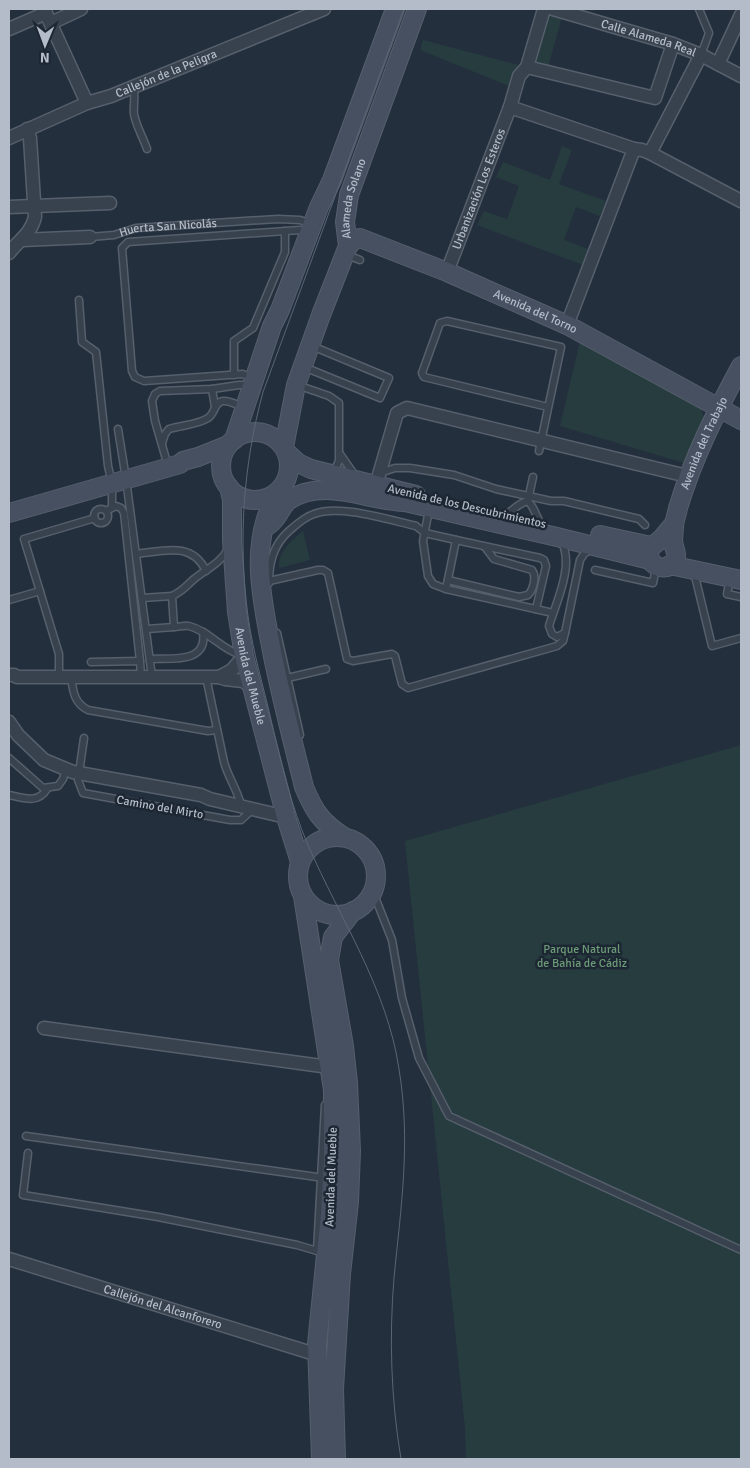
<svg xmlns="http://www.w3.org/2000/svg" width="750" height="1468" font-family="Signika,sans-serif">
  <rect width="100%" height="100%" fill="#242f3e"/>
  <!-- green -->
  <path fill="#263c3f" d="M545 14 562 17 548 67 533 63Z
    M423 40 519 65 509 86 420 50Z
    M562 146 572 150 559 184 606 201 600 216 576 207 564 240 588 249 583 265 477 225 484 211 507 219 519 186 496 177 503 162 550 180Z
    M580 341 701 408 704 418 684 463 560 426Z
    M303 531 310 560 279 568C278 552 291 540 303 531Z
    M741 745V1459H466L465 1428 405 841Z"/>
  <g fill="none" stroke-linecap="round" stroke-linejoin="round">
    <!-- lane casing -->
    <g stroke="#565f6c" stroke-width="9">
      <g id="lane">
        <path d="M699 9 709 33 701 55"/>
        <path d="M133 86C136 96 133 105 134 114 136 126 143 137 147 149"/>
        <path id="s1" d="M90 237 114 235 136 228 245 221 278 219 300 220 311 224"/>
        <path d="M347 255 360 260"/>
        <path d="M79 300 82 342 96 352 108 466 112 483V506"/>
        <path d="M304 367 380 398 389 378 312 346"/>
        <path d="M234 375V341L253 328 285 252V231"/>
        <path d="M253 379 243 374 144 381 135 377 132 371 122 248 128 242 300 230 308 232"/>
        <path d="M297 385 329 396 339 403V461L333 473"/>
        <path d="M212 389 215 407"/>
        <path d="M118 429 126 479 152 677"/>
        <path d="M162 443 165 434 169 429C182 425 197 425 208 418 215 414 214 402 223 401 229 400 237 405 243 407"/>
        <path d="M539 451 561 347 447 321 440 323 422 373 424 377 548 407"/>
        <path d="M340 454 356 477"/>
        <path d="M168 466 155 421 152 401 155 394 160 391 212 389 239 385H251"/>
        <path d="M380 473 395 468H410L454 475 496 489 551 501H564L639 519 645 525"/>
        <path d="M528 500 533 477"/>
        <path d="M528 501C534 507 536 515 540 523"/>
        <circle cx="101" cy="516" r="7"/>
        <path d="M429 510 423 541 428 576 433 584 446 589 553 613"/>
        <path d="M106 511 116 506 121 508 124 513 140 661"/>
        <path d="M505 515C514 510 518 503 528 501"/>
        <path d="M561 541C575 564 556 603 549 626L552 634 557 637 565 633 580 560 584 554 593 548"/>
        <path d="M228 549C220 564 206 569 194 579 186 586 183 591 172 596L174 627C179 627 185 625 189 626 209 631 222 650 241 655"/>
        <path d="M136 554C164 551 192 541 206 571"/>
        <path d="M595 570 653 583 656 568"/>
        <path d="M694 572 712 646 741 638"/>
        <path d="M730 579 727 594 741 597"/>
        <path d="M448 580 519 597 528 595C533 590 537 577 532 570L494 559 485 547"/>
        <path d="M269 581 318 570H323L328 573 347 659 353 661 392 654 395 656 402 684 408 688 557 646 563 641 565 633"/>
        <path d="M269 583C269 563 273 545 289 531 296 525 304 517 314 514 340 504 389 520 416 526L425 533 456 540"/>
        <path d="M446 589 456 540 540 558 544 560 546 566 536 609"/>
        <path d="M142 598 172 596"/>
        <path d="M9 600 40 591"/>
        <path d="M147 629 174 627"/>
        <path d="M277 633 300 735"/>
        <path d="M151 659C171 658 208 664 203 632"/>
        <path d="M91 662 140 661 141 677"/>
        <path d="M59 677V654L24 539 95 518"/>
        <path d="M71 677C73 691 74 703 88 710L208 731 217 730"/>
        <path d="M206 677 224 762C228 777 237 789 241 805"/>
        <path d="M283 679 326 669"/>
        <path d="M84 738 78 780 83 793 230 820H241L253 809"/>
        <path d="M9 758 43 788 58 786 63 779 66 769"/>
        <path d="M9 795C23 798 38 804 47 789"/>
        <path d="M373 892 392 940 402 998 419 1058 449 1116 741 1250"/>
        <path d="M26 1136 331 1179"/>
        <path d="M28 1153 23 1195 158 1217 297 1245 324 1253"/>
        <path d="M317 1251 325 1105"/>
      </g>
    </g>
    <!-- street casing -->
    <g stroke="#565f6c" stroke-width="15">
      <g id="street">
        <path d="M44 9 87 103"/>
        <path id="s2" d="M553 9 673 44 701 55 741 76"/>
        <path d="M51 23 81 9"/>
        <path d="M9 29 46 13"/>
        <path d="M718 64 741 15"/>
        <path d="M527 67 655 98 673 44"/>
        <path d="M510 107 634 149 642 150 650 153 741 201"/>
        <path id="s3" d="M9 138 87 103 111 96 324 9"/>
        <path d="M650 153 701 55"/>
        <path d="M9 207 110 203"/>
        <path d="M22 240 90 237"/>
        <path d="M9 253C19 240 31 234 35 217L30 138 27 129"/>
        <path id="s4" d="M447 272 510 107 519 76 527 67 544 9"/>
        <path d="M567 325 634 149"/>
        <path d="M376 485 397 413 407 408 687 476"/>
        <path d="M9 675H14L17 677H219L225 679 243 681 253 688"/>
        <path d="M219 677 232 670 244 656"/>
        <path d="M9 722 18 735 44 760 73 772 201 795 210 799 286 817"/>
        <path d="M44 1028 329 1067"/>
        <path id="s5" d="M9 1259 318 1355"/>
      </g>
    </g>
    <!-- secondary casing -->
    <g stroke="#565f6c" stroke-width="20">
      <g id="secondary">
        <path id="s6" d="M348 246 355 239 360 238 447 272 567 325 741 420"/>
        <circle cx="255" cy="466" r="34"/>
        <path d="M234 440 272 326 280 310 319 207 332 180 395 9"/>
        <path id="s7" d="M284 447 296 385 321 315 348 246 345 222 349 195 417 9"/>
        <path d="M287 453 298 463 311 469 416 495"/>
        <path id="s8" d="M229 487 232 500V541L237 612 244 656 286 817 300 862"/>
        <path d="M278 492C250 538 260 591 270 641 279 690 292 738 304 787 314 811 321 822 344 837"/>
        <path d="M9 513 180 464 183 461 198 457 228 445"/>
        <path id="s9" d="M674 524C669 529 665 535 660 540 652 546 647 549 650 560 656 569 669 571 675 560 678 555 675 551 674 546 672 540 674 533 674 527 674 521 677 514 678 508 693 458 716 412 741 366"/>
        <path d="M264 528C267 526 271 524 273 521 280 515 281 506 289 500 325 477 367 501 405 502L557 537 650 560"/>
        <path d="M600 535 651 546"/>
        <path d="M670 565 741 580"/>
        <circle cx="337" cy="876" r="39"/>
        <path d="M303 896 333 1090V1160L330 1215 317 1344 321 1459"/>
        <path d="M336 1459 334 1389 341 1274 349 1202 351 1151 348 1083 344 1046 329 960 333 937 353 911"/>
      </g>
    </g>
    <!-- lane -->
    <use href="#lane" stroke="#38414e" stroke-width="6"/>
    <!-- street -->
    <use href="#street" stroke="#38414e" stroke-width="12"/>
    <!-- secondary -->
    <use href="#secondary" stroke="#465061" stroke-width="18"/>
    <!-- tram -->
    <path stroke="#5a6575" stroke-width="1" d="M401 1459C391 1399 389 1338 394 1278 401 1206 411 1142 399 1069 387 988 340 919 308 845 291 806 282 765 272 724 264 688 253 653 248 616 238 541 243 466 263 392L404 9"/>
  </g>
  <g text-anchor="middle" stroke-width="5" stroke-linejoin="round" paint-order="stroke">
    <!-- street labels -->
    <g font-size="12" fill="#b4bcc9" stroke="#1d2633">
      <text dy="4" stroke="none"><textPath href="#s2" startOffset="100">Calle Alameda Real</textPath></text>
      <text dy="4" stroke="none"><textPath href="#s3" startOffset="170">Callejón de la Peligra</textPath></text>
      <text dy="4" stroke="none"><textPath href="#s4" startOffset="89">Urbanización Los Esteros</textPath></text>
      <text dy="4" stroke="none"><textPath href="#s7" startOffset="260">Alameda Solano</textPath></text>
      <text dy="4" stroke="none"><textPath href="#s1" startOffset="79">Huerta San Nicolás</textPath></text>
      <text dy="4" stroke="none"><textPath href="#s6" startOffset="205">Avenida del Torno</textPath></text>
      <text dy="4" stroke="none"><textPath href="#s9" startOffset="199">Avenida del Trabajo</textPath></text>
      <text transform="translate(467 506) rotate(13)" y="4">Avenida de los Descubrimientos</text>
      <text dy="4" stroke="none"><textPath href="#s8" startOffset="191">Avenida del Mueble</textPath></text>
      <text transform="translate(160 807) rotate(10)" y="4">Camino del Mirto</text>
      <text transform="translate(331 1177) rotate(-88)" y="4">Avenida del Mueble</text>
      <text dy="4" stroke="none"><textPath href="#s5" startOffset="161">Callejón del Alcanforero</textPath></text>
    </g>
    <!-- park labels -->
    <g font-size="12" fill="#6b9a76" stroke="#1d2633">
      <text x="582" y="953">Parque Natural<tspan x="582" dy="14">de Bahía de Cádiz</tspan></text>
    </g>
  </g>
  <!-- border -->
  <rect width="750" height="1468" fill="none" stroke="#b4bcc9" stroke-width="20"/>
  <!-- north arrow -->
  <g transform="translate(45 45) rotate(181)" stroke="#1d2633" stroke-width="4" paint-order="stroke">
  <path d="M0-4L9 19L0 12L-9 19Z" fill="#b4bcc9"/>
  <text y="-8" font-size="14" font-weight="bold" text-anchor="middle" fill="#b4bcc9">N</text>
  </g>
</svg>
